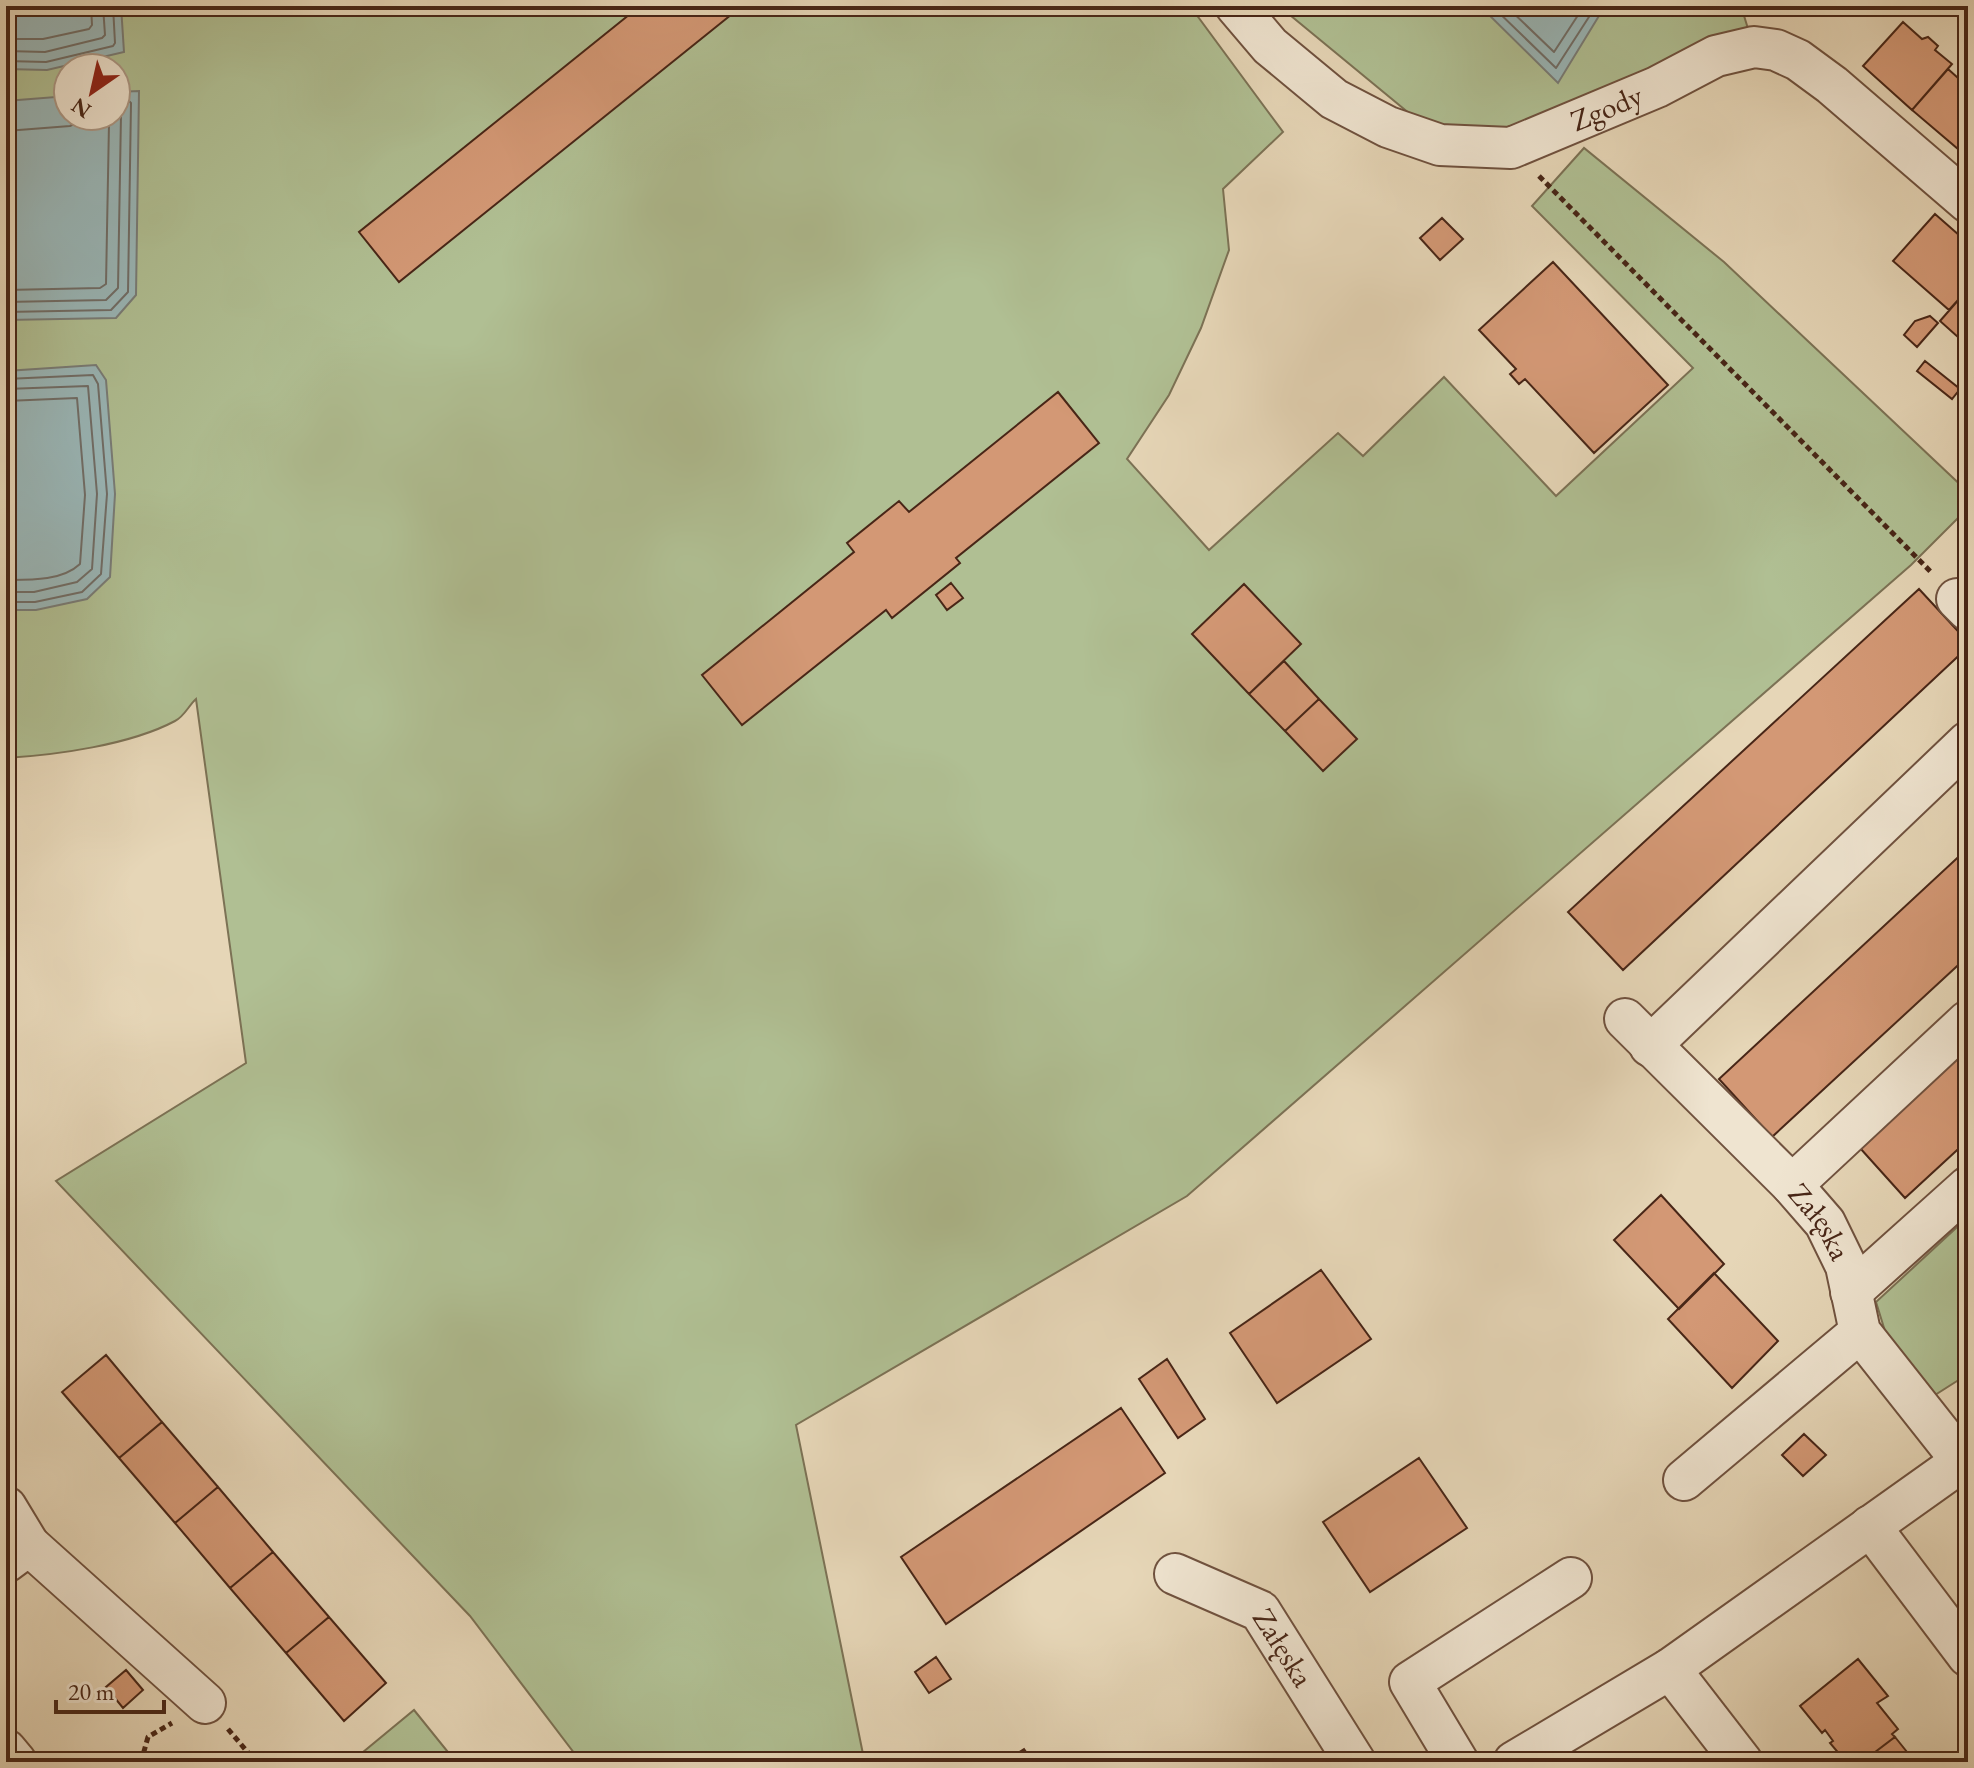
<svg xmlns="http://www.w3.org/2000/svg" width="1974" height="1768" font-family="'EB Garamond',serif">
  <rect width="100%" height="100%" fill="#e6d6b7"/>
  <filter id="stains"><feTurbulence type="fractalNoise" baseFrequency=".0025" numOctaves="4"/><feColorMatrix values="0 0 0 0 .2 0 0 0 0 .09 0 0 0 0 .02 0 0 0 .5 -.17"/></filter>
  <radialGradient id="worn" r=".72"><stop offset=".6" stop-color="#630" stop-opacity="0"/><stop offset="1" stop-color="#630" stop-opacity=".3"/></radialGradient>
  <!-- green -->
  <path fill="#b0bf93" stroke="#7c7255" stroke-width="2" fill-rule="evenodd" d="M6 6H1190L1283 132 1223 189 1229 250 1201 328 1169 395 1127 459 1209 550 1338 433 1363 456 1444 377 1556 496 1693 368 1532 206 1584 148 1724 262 1968 492V508L1911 565 1187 1196 796 1425 863 1754 868 1762H581L470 1616 56 1181 246 1063 196 699C189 705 184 717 175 721 130 745 56 755 6 758ZM68 68H116V116H68Z
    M1279 6H1741L1749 32 1520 130 1421 123Z
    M1968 1217V1374L1935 1395 1889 1344 1876 1302Z
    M414 1710 456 1762H351Z"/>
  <!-- water -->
  <path fill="#9ab7b8" stroke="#797d78" stroke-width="2" d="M6 6H121L124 52 47 70 6 69Z
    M1480 6H1605L1558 83Z
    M139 91 136 295 116 318 6 320V101L68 96V116H116V92Z
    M96 365 106 380 115 494 110 577 87 599 36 610H6V371Z"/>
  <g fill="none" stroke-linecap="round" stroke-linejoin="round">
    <!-- shore -->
    <path stroke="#716e68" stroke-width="2" d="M1492 6 1556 68 1596 6
      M1506 6 1554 52 1584 6
      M6 39H43L89 29 92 25 91 6
      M6 51 45 52 102 38 105 35 103 6
      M6 61 46 62 113 46 115 43 113 6
      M6 131 70 126 89 116
      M6 290 100 288 106 284 109 123 99 116
      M6 302 106 300 118 288 121 114 116 110
      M6 312 111 310 128 292 131 103 128 100H116
      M6 379 93 375 98 384 107 494 101 574 82 592 35 602H6
      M6 389 88 386 97 494 92 569 77 582 34 592H6
      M6 401 77 398 85 495 80 564C62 581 30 580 6 580"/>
  </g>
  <!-- building -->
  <path fill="#d39875" stroke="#482617" stroke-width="2" d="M640 6H742L399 282 359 232Z
    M1903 22 1922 39 1928 37 1938 46 1935 50 1952 64 1912 110 1863 66Z
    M1948 69 1968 87V136L1958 149 1912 110Z
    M1935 214 1968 243V289L1949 310 1893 261Z
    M1442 218 1463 239 1440 260 1420 238Z
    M1553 262 1668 385 1594 453 1525 379 1519 384 1510 374 1516 369 1479 330Z
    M1968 289V346L1940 321Z
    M1930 316 1938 323 1917 347 1904 335 1915 321Z
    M1925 361 1960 389 1952 399 1917 371Z
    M1058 392 1099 443 956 558 960 563 892 618 886 610 742 725 702 675 854 552 847 543 899 501 909 512Z
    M951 583 963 598 947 610 936 595Z
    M1244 584 1301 644 1249 694 1192 634Z
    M1919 589 1968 642V647L1623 970 1568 912Z
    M1284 661 1319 699 1285 731 1249 694Z
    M1319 699 1357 739 1323 771 1285 731Z
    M1968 848V956L1772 1137 1719 1079Z
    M1968 1049V1140L1905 1198 1860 1148Z
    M1661 1195 1724 1264 1679 1309 1614 1240Z
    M1321 1270 1371 1339 1277 1403 1230 1333Z
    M1714 1273 1778 1341 1732 1388 1668 1319Z
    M106 1355 162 1422 119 1458 62 1392Z
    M1167 1359 1205 1419 1178 1438 1139 1379Z
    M1121 1408 1165 1473 946 1624 901 1557Z
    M162 1422 218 1487 175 1523 119 1458Z
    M1804 1434 1826 1455 1803 1476 1782 1455Z
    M1419 1458 1467 1528 1370 1592 1323 1522Z
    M218 1487 273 1552 230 1588 175 1523Z
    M273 1552 329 1617 286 1653 230 1588Z
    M329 1617 386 1683 344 1721 286 1653Z
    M936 1657 951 1679 929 1693 915 1672Z
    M1858 1659 1888 1696 1877 1703 1898 1729 1892 1734 1895 1737 1862 1762H1846L1830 1743 1833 1741 1825 1730 1822 1733 1800 1706Z
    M126 1670 143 1690 123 1708 106 1687Z
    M1895 1737 1915 1762H1862Z
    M1024 1749 1033 1762H1004Z"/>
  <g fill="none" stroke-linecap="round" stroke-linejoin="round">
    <!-- minor casing -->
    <g stroke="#70523f" stroke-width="44">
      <g id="minor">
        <path id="s1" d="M1236 6 1270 46 1334 99 1388 127 1440 145 1511 148 1657 87 1716 56 1754 47 1776 50 1798 60 1832 85 1968 202"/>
        <path d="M1957 599 1968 610"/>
        <path id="s2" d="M1625 1019 1792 1185 1825 1223 1846 1266 1860 1332 1962 1461"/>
        <path d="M1650 1046 1968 742"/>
        <path d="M1792 1185 1968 1021"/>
        <path d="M1851 1292 1968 1187"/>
        <path d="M1684 1480 1860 1332"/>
        <path d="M6 1507 29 1545"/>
        <path d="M1870 1526 1968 1656"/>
        <path d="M6 1562 29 1545 205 1703"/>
        <path id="s3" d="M1175 1574 1260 1611 1355 1762"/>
        <path d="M1670 1669 1742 1762"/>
        <path d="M6 1750 16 1762"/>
        <path d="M1458 1762 1410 1682 1571 1578"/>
        <path d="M1514 1762 1670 1669 1968 1457"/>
      </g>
    </g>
    <!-- path -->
    <path stroke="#482617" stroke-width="5" stroke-dasharray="6 4" stroke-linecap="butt" d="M1539 176 1931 572
      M228 1729 256 1762
      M141 1762 148 1737 172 1723"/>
    <!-- minor -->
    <use href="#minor" stroke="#efe4d0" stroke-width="40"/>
  </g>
  <g text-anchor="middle" stroke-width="8" stroke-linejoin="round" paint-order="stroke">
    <!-- street labels -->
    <g font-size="30" fill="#482617" stroke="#efe4d0">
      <text dy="10" stroke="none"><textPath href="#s1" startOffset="426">Zgody</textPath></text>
      <text dy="10" stroke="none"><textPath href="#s2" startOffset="282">Załęska</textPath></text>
      <text dy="10" stroke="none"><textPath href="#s3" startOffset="136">Załęska</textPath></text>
    </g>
  </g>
  <!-- margin -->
  <rect width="1974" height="1768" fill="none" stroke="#e6d6b7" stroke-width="32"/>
  <rect x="8" y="8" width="1958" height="1752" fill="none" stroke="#482617" stroke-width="4"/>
  <rect x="16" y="16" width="1942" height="1736" fill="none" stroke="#482617" stroke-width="2"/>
  <!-- north arrow -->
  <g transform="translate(92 92) rotate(214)"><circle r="38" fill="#efe4d0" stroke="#ac9886" stroke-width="2"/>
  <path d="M0-6L14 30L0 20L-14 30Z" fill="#8f2418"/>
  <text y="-12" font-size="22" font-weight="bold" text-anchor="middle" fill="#482617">N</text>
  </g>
  <!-- scale -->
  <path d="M56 1700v12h108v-12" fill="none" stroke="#482617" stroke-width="4"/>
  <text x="68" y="1700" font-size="24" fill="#482617" stroke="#efe4d0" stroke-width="6" paint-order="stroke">20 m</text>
  <rect width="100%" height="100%" filter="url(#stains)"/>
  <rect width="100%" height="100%" fill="url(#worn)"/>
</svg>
